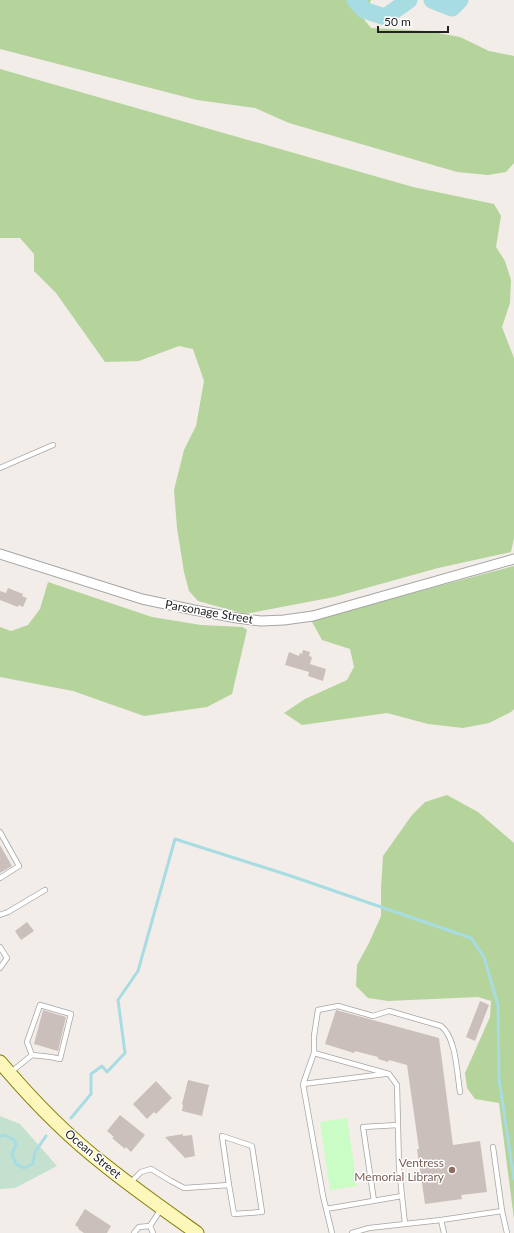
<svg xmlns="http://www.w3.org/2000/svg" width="514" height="1233" font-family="Lato,sans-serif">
  <rect width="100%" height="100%" fill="#f2ede8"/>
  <!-- forest -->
  <path fill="#b4d49b" d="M0 0H371L363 18 371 28 427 31 460 37 489 51 514 56V163L506 172 488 175 457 172 289 123 255 108 197 100 0 49Z
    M0 69 413 187 494 204 501 216 496 247 505 261 511 280 510 303 502 327 514 358V538L511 552 438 568 334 597 245 614 198 601 189 591 184 572 177 528 174 490 184 450 196 426 204 381 193 349 179 346 139 361 105 362 56 293 34 271V254L20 238H0Z
    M514 566V709L511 712 489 723 463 728 428 724 387 713 302 725 284 713 305 699 347 680 354 667 350 649 322 640 311 620Z
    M48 582 152 617 201 625 243 627 247 630 232 694 207 707 144 716 73 691 0 677V627L11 631 28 625 40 609Z
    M447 795 478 812 514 843V1219L499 1103 475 1099 467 1088 465 1073 490 1017 491 1001 478 997 388 1001 368 998 356 986 357 965 369 943 381 916V888L383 856 412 815 425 802Z"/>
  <!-- wetland -->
  <path fill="#c4e1d0" d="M0 1116 20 1124 57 1166 15 1188 0 1189Z"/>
  <!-- park -->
  <path fill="#c9fdc5" d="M347 1118 357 1186 330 1190 320 1122Z"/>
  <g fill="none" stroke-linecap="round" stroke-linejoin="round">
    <!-- stream -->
    <path stroke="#a7dde2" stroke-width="3" d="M71 1118 91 1094V1074L102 1066 107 1072 125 1053 118 1000 138 971 175 839 291 876 471 938 484 957 498 1005 499 1079 514 1179
      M0 1136 4 1135 13 1139 16 1144 12 1154 16 1164 24 1168 33 1164 35 1152 46 1136"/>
    <!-- river -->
    <path stroke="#a7dde2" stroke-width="17" d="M355 0 364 10 385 17 409 0
      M432 0 452 8 460 0"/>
  </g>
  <!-- building -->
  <path fill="#cbbfbb" d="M8 588 23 594 22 596 27 598 23 607 19 605 18 607 0 600V591L6 593Z
    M303 650 310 652 309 656 312 657 310 664 326 669 323 681 308 676 309 672 285 665 289 652 299 656 300 653 302 654Z
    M0 845 12 866 0 873Z
    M27 922 34 931 21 940 15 931Z
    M480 1001 489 1005 475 1041 466 1037Z
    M43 1010 66 1017 58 1051 34 1044Z
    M336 1010 439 1038 453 1145 480 1141 487 1192 461 1195 462 1199 425 1204 417 1149H419L407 1065 389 1060 388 1062 378 1059V1057L355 1051 354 1053 325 1044Z
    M188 1080 209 1085 202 1116 182 1111 183 1105 182 1104Z
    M156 1081 172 1098 156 1114 154 1112 147 1119 133 1104Z
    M120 1115 145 1135 131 1152 126 1147 125 1149 112 1138 114 1137 107 1131Z
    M183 1134V1136L192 1135 195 1156 185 1158 165 1137Z
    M85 1209 111 1226 107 1233H84L78 1229 79 1228 75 1225Z"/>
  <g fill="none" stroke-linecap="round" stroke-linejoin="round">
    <!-- service casing -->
    <g stroke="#a6a6a6" stroke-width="6">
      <path id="service" d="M0 468 53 445
        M0 832 19 866 0 878
        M0 915 8 912 45 890
        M0 947 7 958 0 968
        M314 1053V1036L318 1010 338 1006 373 1016 389 1011 441 1026C456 1037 457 1073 460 1092
        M11 1072 32 1055 27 1042 40 1005 71 1014 60 1059 51 1057 32 1055
        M303 1084 385 1074
        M493 1147 502 1211
        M130 1183 141 1172 151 1169 171 1181 184 1188 229 1185 222 1136 252 1146 262 1212 234 1214 229 1185
        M374 1201 363 1127 398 1125
        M326 1209 402 1196
        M441 1220 502 1211 507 1233
        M150 1226 161 1209
        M150 1226 153 1233
        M134 1233 139 1227 150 1226
        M332 1233 323 1196 303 1084 314 1053 389 1074 397 1085 399 1168 405 1224
        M352 1233 369 1228 441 1220 444 1233"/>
    </g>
    <!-- minor casing -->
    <g stroke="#a6a6a6" stroke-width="11">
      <path id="minor" d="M0 554 142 599 194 610 237 618 261 621 284 620 313 616 514 559"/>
    </g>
    <!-- secondary casing -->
    <g stroke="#827c00" stroke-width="15">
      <path id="secondary" d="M0 1062C32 1100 67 1136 106 1166 136 1190 166 1211 197 1233"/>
    </g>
    <!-- service -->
    <use href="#service" stroke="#fff" stroke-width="4.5"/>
    <!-- minor -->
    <use href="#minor" stroke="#fff" stroke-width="9"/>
    <!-- secondary -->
    <use href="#secondary" stroke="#fdf7bb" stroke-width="13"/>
  </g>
  <!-- markers -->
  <circle fill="#8d6e63" stroke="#fff" stroke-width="1.5" cx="452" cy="1170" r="4"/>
  <g text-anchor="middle" stroke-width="3" stroke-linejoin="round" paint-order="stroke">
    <!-- street labels -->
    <g font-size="12" fill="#222" stroke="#fff">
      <text transform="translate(209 612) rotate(10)" y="4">Parsonage Street</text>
      <text transform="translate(93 1154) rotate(40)" y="4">Ocean Street</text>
    </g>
    <!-- education labels -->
    <g font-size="12" fill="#785e54" stroke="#fff" text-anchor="end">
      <text x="444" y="1167">Ventress<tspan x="444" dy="14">Memorial Library</tspan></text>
    </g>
  </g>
  <!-- scale -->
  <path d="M378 26v6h70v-6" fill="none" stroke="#222222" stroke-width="2"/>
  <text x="384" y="26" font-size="12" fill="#222222" stroke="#ffffff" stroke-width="3" paint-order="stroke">50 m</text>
</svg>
